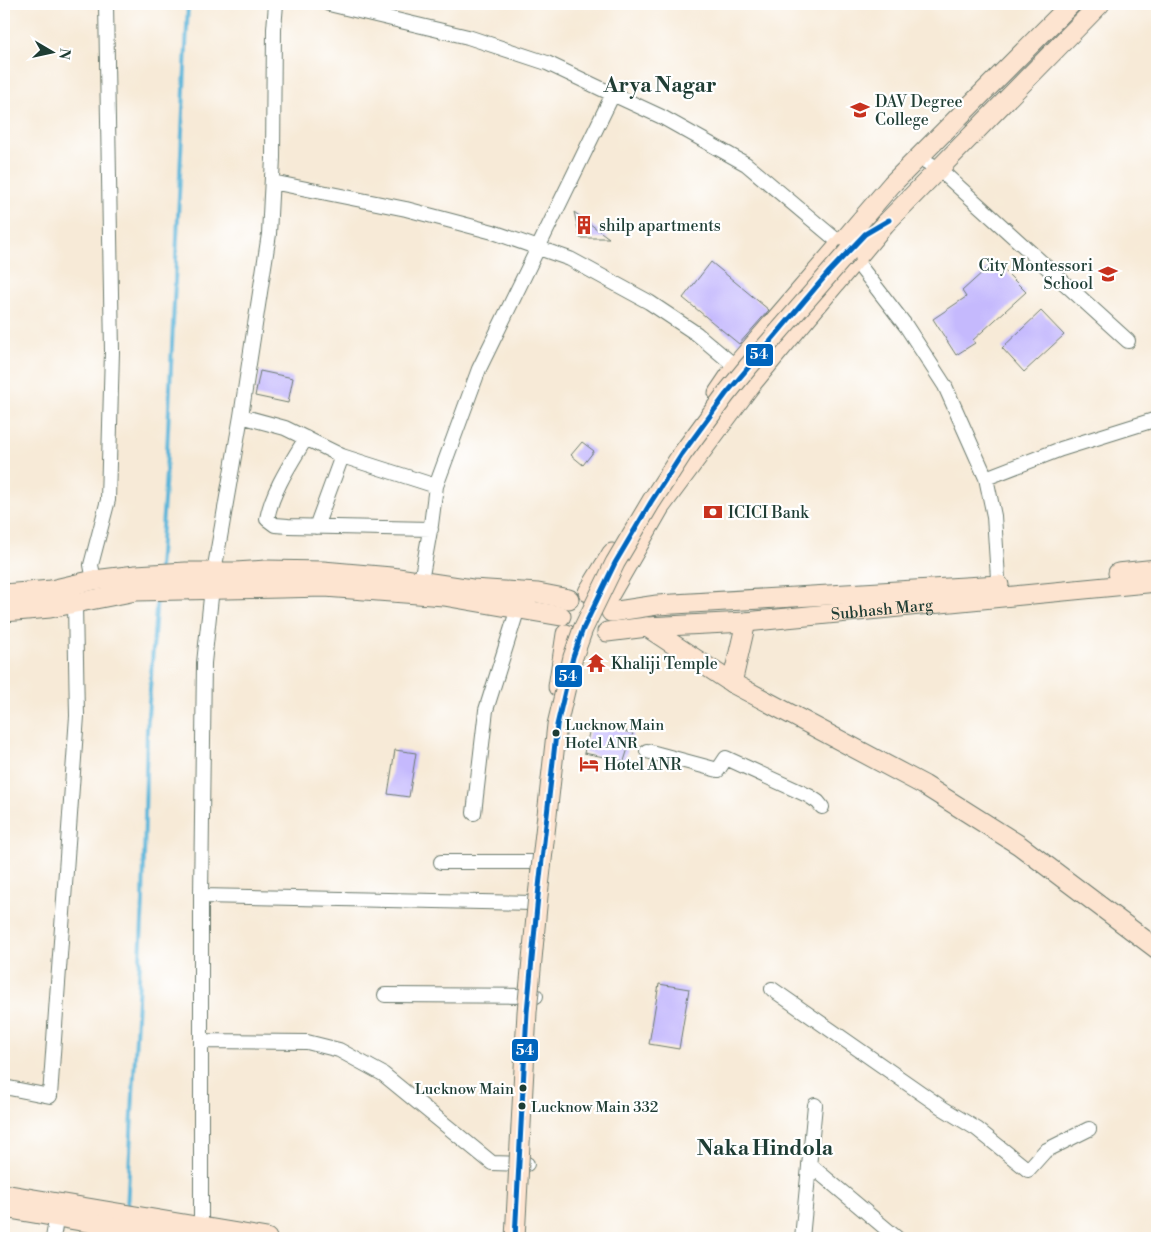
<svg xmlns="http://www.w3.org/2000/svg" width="1161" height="1242" font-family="'Libre Bodoni',serif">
  <rect width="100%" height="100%" fill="#fff"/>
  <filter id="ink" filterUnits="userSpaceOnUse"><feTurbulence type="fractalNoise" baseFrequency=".02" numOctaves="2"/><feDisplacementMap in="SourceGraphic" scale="10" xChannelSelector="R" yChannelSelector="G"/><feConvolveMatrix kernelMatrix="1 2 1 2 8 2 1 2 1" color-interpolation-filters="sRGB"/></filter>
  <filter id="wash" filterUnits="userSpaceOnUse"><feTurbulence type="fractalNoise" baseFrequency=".0096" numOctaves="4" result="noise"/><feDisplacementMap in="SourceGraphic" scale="20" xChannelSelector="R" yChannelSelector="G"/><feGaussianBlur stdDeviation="1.12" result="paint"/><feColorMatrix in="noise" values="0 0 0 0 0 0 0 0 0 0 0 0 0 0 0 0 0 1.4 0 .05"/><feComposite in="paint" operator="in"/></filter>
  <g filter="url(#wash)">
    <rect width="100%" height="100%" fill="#f7ead7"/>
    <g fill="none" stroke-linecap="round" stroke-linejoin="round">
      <!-- stream -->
      <path stroke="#5bb5d9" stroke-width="4" d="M159 568 166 473 188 4
        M127 1210 143 902 147 730 157 595"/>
    </g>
    <g id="blocks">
      <!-- building -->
      <path fill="#c5b9fd" d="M574 212 609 238H580Z
        M995 261 1026 292 973 340 975 343 956 355 933 319 966 297 962 291Z
        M711 262 769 310 739 344 683 298Z
        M1041 311 1064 335 1024 372 1002 348Z
        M260 371 293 378 288 403 255 396Z
        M582 442 594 451 583 465 571 455Z
        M591 725 633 733 624 761 584 753Z
        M395 750 416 753 409 797 388 794Z
        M659 984 689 989 679 1049 649 1044Z"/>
    </g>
  </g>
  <g filter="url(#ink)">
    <use href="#blocks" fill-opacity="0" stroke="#6b7a6d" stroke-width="1"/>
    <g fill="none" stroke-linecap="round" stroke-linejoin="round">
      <!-- street casing -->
      <g stroke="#6b7a6d" stroke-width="16">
        <path id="street" d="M329 4 468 37 547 63 608 92 662 117 746 164 841 244
          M918 157 939 169 1128 341
          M272 182 406 209 493 232 570 259 649 302 697 334 742 372
          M855 260 906 326 945 386 986 478 994 516 999 594
          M241 416 285 428 342 456 436 486
          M306 438C291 463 272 491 267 519L275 525 288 526 431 529
          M986 478 1061 449 1157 419
          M316 527 342 456
          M214 572 241 416 269 234 273 158 274 29 276 4
          M94 580 91 565 108 500 112 351 106 4
          M421 581 431 525 436 486 479 369 613 94
          M647 751 718 770 726 758 809 796 818 802 822 807
          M474 813 486 710 518 608
          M441 862H536
          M201 896 532 903
          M772 989 944 1109 977 1129 1028 1170 1045 1151 1089 1129
          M385 995 536 996
          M201 1041 307 1042 339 1050 383 1074 492 1163 527 1164
          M4 1087 50 1096 77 716 75 604
          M809 1164 897 1238
          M53 1238 58 1209
          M200 1238 201 1227V896L204 663 212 588
          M802 1238 815 1105"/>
      </g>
      <!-- secondary casing -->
      <g stroke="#6b7a6d" stroke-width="21">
        <g id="secondary">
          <path d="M718 393 739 362 892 184 1071 4"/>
          <path d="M1118 573 1157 569"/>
          <path d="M588 592 612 553"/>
          <path d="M4 594 51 590 94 580 136 575 186 572H236L266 570 323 571 391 577 472 589 538 593 569 599"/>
          <path d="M606 601 660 507 753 382 781 348 885 224 1100 4"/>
          <path d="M4 612 50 608 136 591 325 587 444 596 561 616"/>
          <path d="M611 612 657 605 999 585"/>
          <path d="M647 627 732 683 924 785 1019 845 1157 949"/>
          <path id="s1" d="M607 632 647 627 746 622 1157 582"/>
          <path d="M732 683 746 622"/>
          <path d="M558 687 566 634"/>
          <path d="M4 1194 267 1238"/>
          <path d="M4 1208 181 1238"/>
        </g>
      </g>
      <!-- street -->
      <use href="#street" stroke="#fff" stroke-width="14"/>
      <!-- secondary -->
      <use href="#secondary" stroke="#fde4d0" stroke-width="19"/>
      <!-- secondary-bridge casing -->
      <g stroke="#6b7a6d" stroke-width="21" stroke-linecap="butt">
        <path id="secondary-bridge" d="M515 1238 527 1012 538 896 557 725 573 657 583 629 615 563 651 502 682 454 726 394 748 367 848 252"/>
      </g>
      <!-- secondary-bridge -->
      <use href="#secondary-bridge" stroke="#fde4d0" stroke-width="19"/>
      <!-- bus-1 casing -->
      <g stroke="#fff" stroke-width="9">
        <path id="bus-1" d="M515 1238 527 1012 538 896 557 725 573 657 583 629 615 563 651 502 682 454 726 394 828 273 865 234 889 220"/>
      </g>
      <!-- bus-1 -->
      <use href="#bus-1" stroke="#0065bd" stroke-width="5"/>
    </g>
  </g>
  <!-- icons -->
  <defs>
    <g id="university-bare" transform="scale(1.5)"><path d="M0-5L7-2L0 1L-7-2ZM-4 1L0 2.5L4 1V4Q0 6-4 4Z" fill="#c8321e" stroke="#fff" stroke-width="2.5" paint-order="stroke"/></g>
    <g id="building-bare" transform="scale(1.5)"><path d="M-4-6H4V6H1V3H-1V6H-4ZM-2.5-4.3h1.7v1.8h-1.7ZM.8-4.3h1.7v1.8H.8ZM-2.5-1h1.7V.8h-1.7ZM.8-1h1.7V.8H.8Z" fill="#c8321e" stroke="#fff" stroke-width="2.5" paint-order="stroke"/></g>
    <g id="school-bare" transform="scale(1.5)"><path d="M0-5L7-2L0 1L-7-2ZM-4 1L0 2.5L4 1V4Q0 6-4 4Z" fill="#c8321e" stroke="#fff" stroke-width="2.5" paint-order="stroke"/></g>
    <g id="bank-bare" transform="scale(1.5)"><path d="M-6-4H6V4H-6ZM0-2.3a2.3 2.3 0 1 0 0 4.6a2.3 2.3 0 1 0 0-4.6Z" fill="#c8321e" stroke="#fff" stroke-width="2.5" paint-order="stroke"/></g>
    <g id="temple-bare" transform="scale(1.5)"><path d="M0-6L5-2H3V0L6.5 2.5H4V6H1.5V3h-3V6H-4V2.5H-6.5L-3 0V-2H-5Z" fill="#c8321e" stroke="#fff" stroke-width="2.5" paint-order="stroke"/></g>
    <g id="hotel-bare" transform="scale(1.5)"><path d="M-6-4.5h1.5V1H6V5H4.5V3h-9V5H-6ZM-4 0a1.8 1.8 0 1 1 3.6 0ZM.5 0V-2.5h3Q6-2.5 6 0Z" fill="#c8321e" stroke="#fff" stroke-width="2.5" paint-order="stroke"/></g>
  </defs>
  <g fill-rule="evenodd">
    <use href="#university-bare" x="860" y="110"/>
    <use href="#building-bare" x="584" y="225"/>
    <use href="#school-bare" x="1108" y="274"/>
    <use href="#bank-bare" x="713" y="512"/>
    <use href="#temple-bare" x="596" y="663"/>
    <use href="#hotel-bare" x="589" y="764"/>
  </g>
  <!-- markers -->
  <g fill="#1f3d34" stroke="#fff" stroke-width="2">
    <circle cx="556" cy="733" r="4.5"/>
    <circle cx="523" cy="1088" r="4.5"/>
    <circle cx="522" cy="1106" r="4.5"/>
  </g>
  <g text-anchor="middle" stroke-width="4.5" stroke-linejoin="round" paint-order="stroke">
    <!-- bus labels -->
    <g font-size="15" fill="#1f3d34" stroke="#fff" text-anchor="start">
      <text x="565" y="730">Lucknow Main<tspan x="565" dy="18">Hotel ANR</tspan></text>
      <text x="514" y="1094" text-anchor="end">Lucknow Main</text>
      <text x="531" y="1112">Lucknow Main 332</text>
    </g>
    <!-- poi labels -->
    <g font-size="16" fill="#1f3d34" stroke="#fff" text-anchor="start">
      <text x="875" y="107">DAV Degree<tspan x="875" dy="18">College</tspan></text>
      <text x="599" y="231">shilp apartments</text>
      <text x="1093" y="271" text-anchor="end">City Montessori<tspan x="1093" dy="18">School</tspan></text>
      <text x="728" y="518">ICICI Bank</text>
      <text x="611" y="669">Khaliji Temple</text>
      <text x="604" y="770">Hotel ANR</text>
    </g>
    <!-- street labels -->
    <g font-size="16" fill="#1f3d34" stroke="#fff">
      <text dy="6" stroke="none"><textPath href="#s1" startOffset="276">Subhash Marg</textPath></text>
    </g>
    <!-- district labels -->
    <g font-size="21" font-weight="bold" fill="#1f3d34" stroke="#fff">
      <text x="660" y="92">Arya Nagar</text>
      <text x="765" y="1155">Naka Hindola</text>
    </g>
  </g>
  <g stroke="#fff" stroke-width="2">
    <rect x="745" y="343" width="29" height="24" rx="5" fill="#0065bd"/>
    <rect x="554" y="664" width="29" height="24" rx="5" fill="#0065bd"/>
    <rect x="511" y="1038" width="28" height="24" rx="5" fill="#0065bd"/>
  </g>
  <g font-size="14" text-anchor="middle" font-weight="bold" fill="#fff">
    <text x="759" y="359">54</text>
    <text x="568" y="681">54</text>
    <text x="525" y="1055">54</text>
  </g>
  <!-- margin -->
  <rect width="1161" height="1242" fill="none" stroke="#fff" stroke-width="20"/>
  <!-- north arrow -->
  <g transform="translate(52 52) rotate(99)" stroke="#ffffff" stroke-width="4" paint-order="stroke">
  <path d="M0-4L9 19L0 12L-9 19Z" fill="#1f3d34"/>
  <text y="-8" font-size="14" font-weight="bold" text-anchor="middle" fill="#1f3d34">N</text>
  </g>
</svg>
